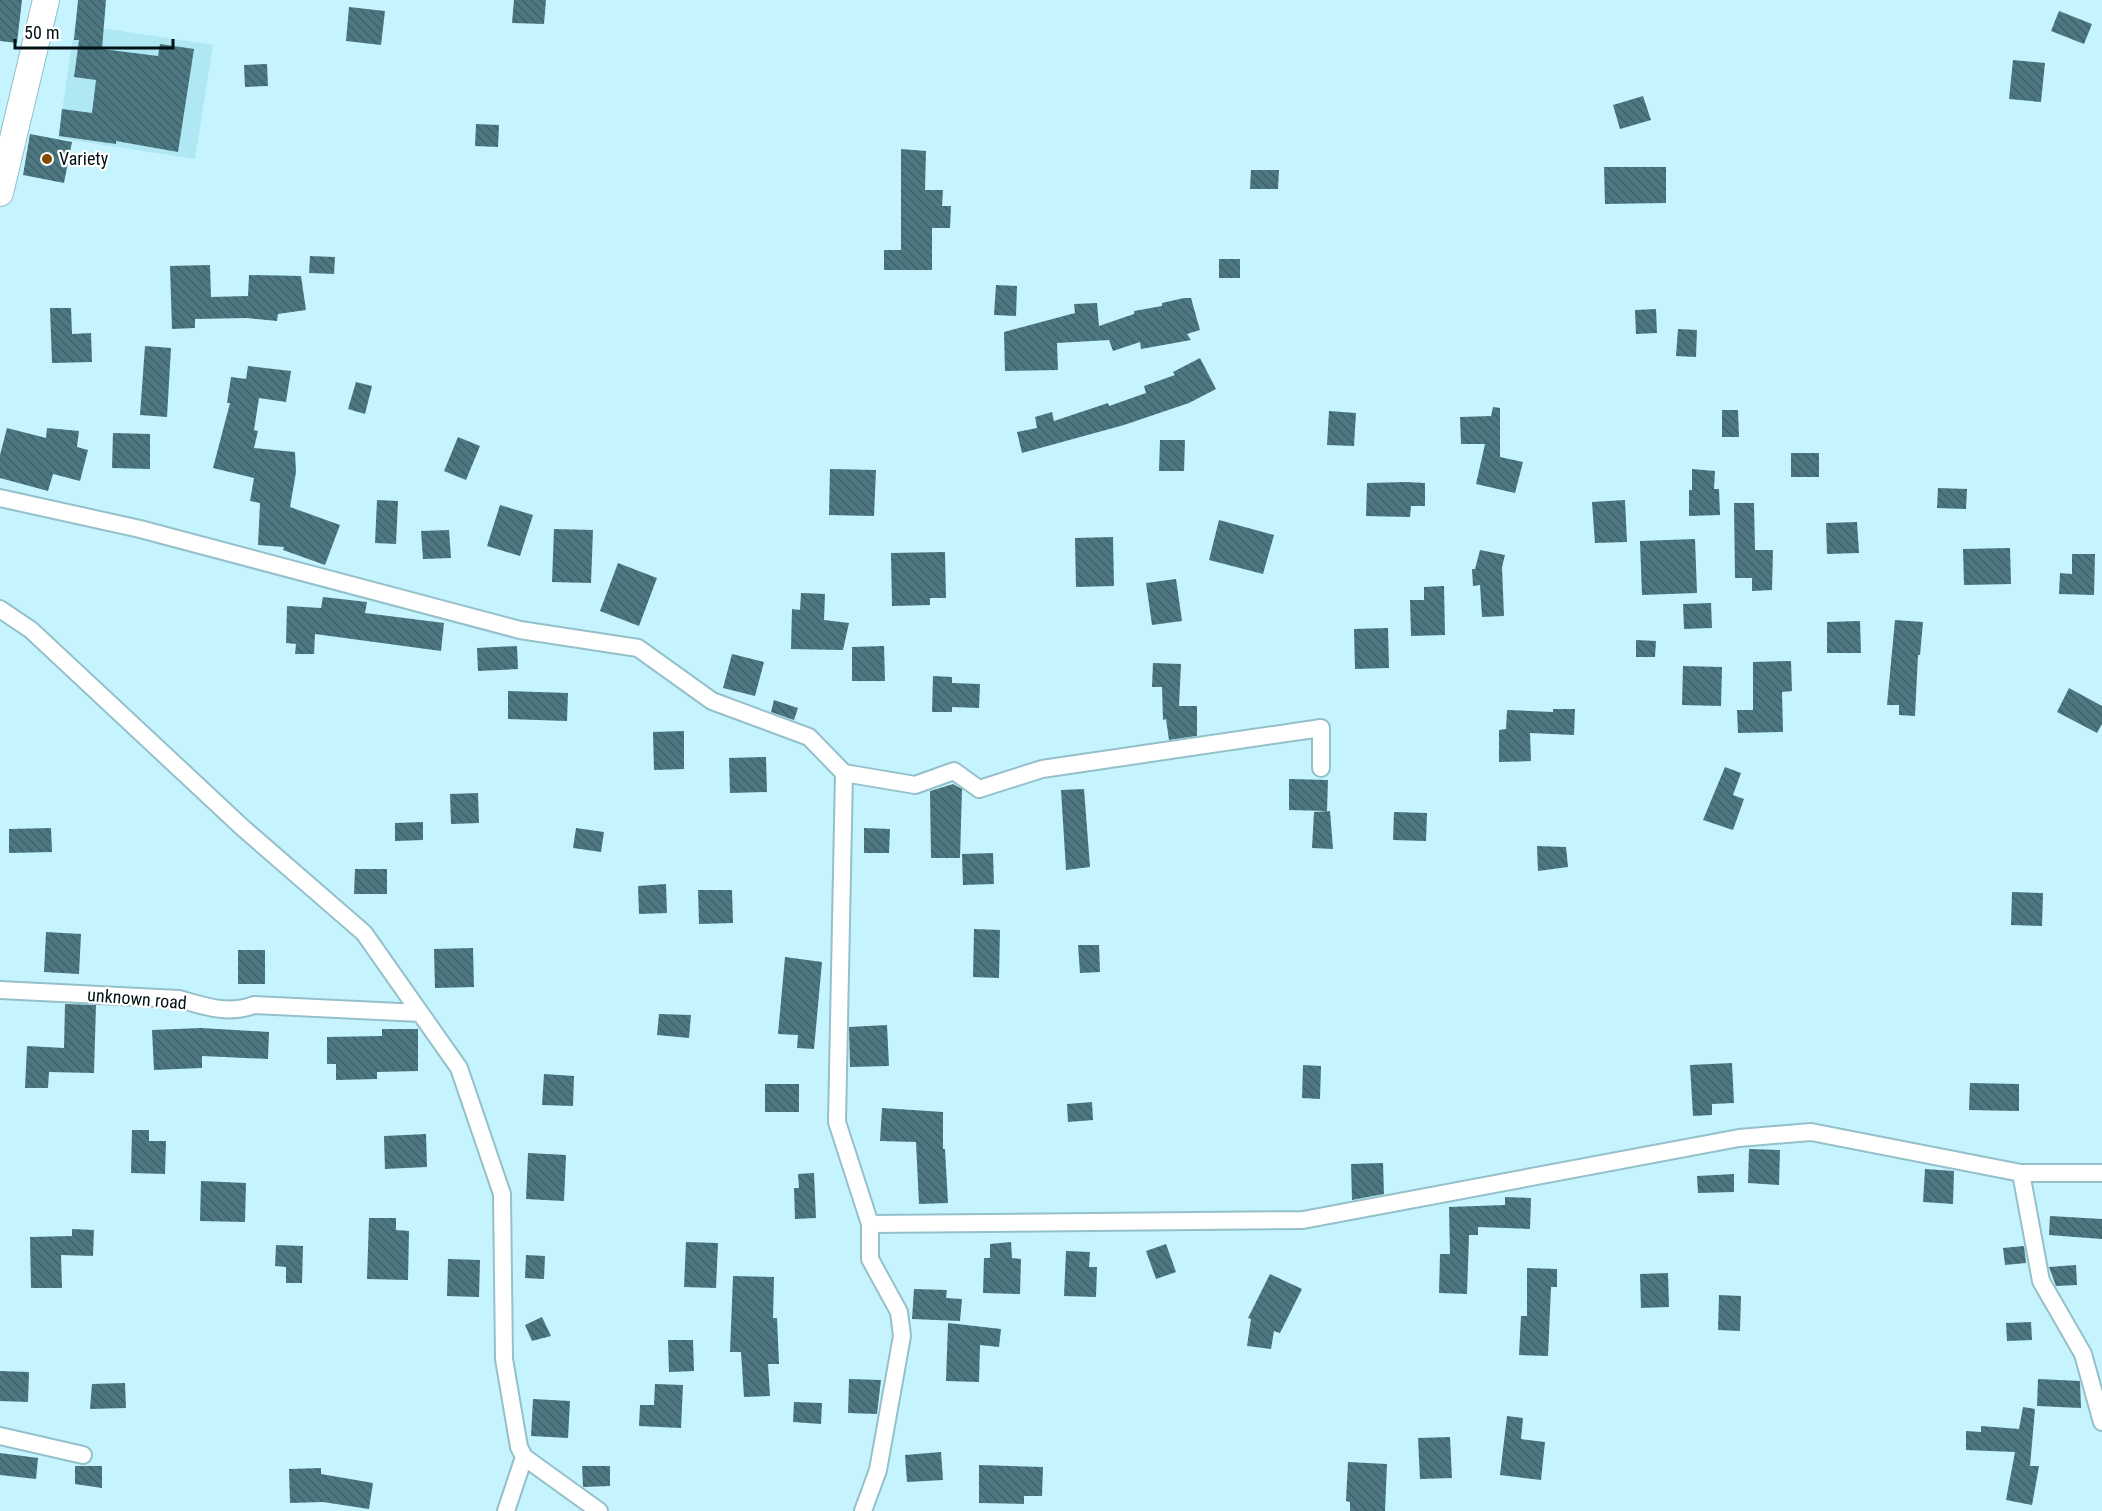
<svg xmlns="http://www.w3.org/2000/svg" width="2102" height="1511" font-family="'Roboto Condensed',sans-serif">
  <defs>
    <pattern id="building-back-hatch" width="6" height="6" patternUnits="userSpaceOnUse" patternTransform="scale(1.5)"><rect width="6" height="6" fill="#4d7881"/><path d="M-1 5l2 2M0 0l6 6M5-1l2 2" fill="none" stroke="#3e6168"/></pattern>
  </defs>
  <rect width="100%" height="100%" fill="#c5f3fe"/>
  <!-- built -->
  <path fill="#afe7f3" d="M75 24 213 45 195 159 58 138Z"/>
  <!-- building -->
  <path fill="url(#building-back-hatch)" d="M0 0H22L17 43 0 41Z
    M78 0H106L102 49 158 56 160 44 194 49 178 152 116 141V144L59 136 62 109 92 113 96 80 74 77 79 40H74Z
    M514 0H546L544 24 512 23Z
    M349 7 385 11 381 45 346 41Z
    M2059 11 2092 24 2084 44 2051 31Z
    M2013 60 2045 63 2041 102 2009 99Z
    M267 64 268 86 245 87 244 65Z
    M1643 96 1651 120 1620 129 1613 105Z
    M476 124 499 125 498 147 475 146Z
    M30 134 72 142 64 183 23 175Z
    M901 149 926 151 925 190H943L942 206H951L950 228H932V270H884V250H901Z
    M1604 167H1666V203L1605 204Z
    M1251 170H1279L1278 189H1250Z
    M310 256 335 257 334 274 309 273Z
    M1219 259H1240V278H1219Z
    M210 265 211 297 248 296 249 275 301 276 306 310 278 314 277 321 247 318 195 319V328L172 329 170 266Z
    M996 285 1017 286 1016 316 994 315Z
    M1184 298H1191L1200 330 1187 334 1191 340 1141 349 1140 342 1113 351 1109 340 1057 343 1058 370 1005 371 1004 332 1075 313 1074 304 1097 303 1099 326 1134 314V311L1162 306V303Z
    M50 308H71L72 334 91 333 92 362 52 363Z
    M1656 309 1657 333 1636 334 1635 310Z
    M1678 329 1697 330 1696 357 1676 356Z
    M145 346 171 348 167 417 140 415Z
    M1200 358 1216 389 1189 403 1124 425 1022 453 1017 432 1037 428 1035 417 1052 412 1054 421 1108 403 1109 406 1146 393 1144 386 1175 375 1173 372Z
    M248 366 291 371 286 402 259 398 254 430 258 431 254 448 295 452 296 472 290 507 340 525 325 565 283 550 284 547 258 545 260 503 250 501 254 478 213 468 230 403H227L231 377 246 379Z
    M356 382 372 386 365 414 348 409Z
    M1493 407 1500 408V457L1523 462 1515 493 1476 484 1485 444H1461L1460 417 1491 416Z
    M1722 410H1738L1739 437H1722Z
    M1329 411 1356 413 1354 446 1327 445Z
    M7 428 46 438 47 428 79 431 77 447 88 450 80 481 53 474 48 491 0 478V455Z
    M113 433 150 434V469L112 468Z
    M458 437 480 446 466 480 444 471Z
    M1160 440H1185L1184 471H1159Z
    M1791 453H1819V477H1791Z
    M830 469 876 470 874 516 829 515Z
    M1692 469 1715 471 1714 489H1719L1720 515 1689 516V490H1692Z
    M1406 482 1425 483V506H1411L1410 517 1366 516 1367 483Z
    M1938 488 1967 489 1966 509 1937 508Z
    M377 500 398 501 396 544 375 543Z
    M1625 500 1627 542 1595 543 1592 502Z
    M1734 503H1754L1755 550H1773L1772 590 1752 591V578H1735Z
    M500 505 533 515 520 556 487 546Z
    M1219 520 1274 535 1263 574 1209 560Z
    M1857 522 1859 553 1827 554 1826 523Z
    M554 529 593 530 591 583 552 582Z
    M449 530 451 558 423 559 421 531Z
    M1113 537 1114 586 1076 587 1075 538Z
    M1695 539 1697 593 1642 595 1640 541Z
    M2010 548 2011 584 1964 585 1963 549Z
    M1480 550 1505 555 1502 567 1504 616 1482 617 1480 585 1473 586 1472 569H1475Z
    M945 552 946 598H930V605L892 606 891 553Z
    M2072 554H2095L2094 595 2059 594 2060 573 2072 574Z
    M618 563 657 578 639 626 600 611Z
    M1176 579 1182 621 1152 625 1146 583Z
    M1444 586 1445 635 1411 636 1410 600H1424V587Z
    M801 593 825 594 824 620 849 623 843 650 791 649 792 609 800 610Z
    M323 597 367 602 365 613 444 623 441 651 315 634 314 654H295L296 644 286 643 287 606 321 608Z
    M1711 603 1712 628 1684 629 1683 604Z
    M1895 620 1923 622 1920 655H1918L1915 716 1899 715V705H1887Z
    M1860 621 1861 653H1827V622Z
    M1388 628 1389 668 1355 669 1354 629Z
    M1636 640 1656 641 1655 657H1636Z
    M517 646 518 669 478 671 477 648Z
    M884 646 885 681H852V647Z
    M732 654 764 662 755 696 723 688Z
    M1791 661 1792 691 1782 692 1783 732 1738 733 1737 710H1753V662Z
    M1153 663 1181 664 1179 706H1197V736L1169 740 1166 719 1163 720 1162 687H1152Z
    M1683 666 1722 667 1721 706 1682 705Z
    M933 676 952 677V683L980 684 979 708 952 707V712H932Z
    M2069 688 2102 706V724L2097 733 2057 712Z
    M508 691 568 693 567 721 508 719Z
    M774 700 798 708 794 720 771 712Z
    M1553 709H1575L1574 735 1530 733 1531 761 1499 762V730L1506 729 1507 710 1553 712Z
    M684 731V769L654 770 653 732Z
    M766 757 767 792 730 793 729 758Z
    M1725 767 1741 773 1733 795 1744 799 1733 830 1703 820Z
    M1289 779 1328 780 1327 811 1289 810Z
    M953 784 962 789 960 858H931L930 791Z
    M1084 789 1090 867 1066 870 1061 790Z
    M478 793 479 823 451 824 450 794Z
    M1330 811 1333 849 1312 848 1314 812Z
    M1394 812 1427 813 1426 841 1393 840Z
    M423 822V840L395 841V823Z
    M51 828 52 852 9 853V829Z
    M576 828 604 832 601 852 573 848Z
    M864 828 890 829 889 853H864Z
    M1537 846 1566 847 1568 867 1538 871Z
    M993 853 994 884 963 885 962 854Z
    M355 869H387V894H354Z
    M666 884 667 913 639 914 638 886Z
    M698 890H732L733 923 699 924Z
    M2012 892 2043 893 2042 926 2011 925Z
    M974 929 1000 930 999 978 973 977Z
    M46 932 81 934 79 974 44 972Z
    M1078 945H1099L1100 972 1080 973Z
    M473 948 474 987 435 988 434 949Z
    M238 950H265V984H238Z
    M785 957 822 962 814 1049 797 1048 798 1035 778 1034Z
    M65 1004 96 1005 94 1073 49 1072 48 1088H25L27 1046 64 1048Z
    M659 1014 691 1015 689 1038 657 1035Z
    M887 1025 889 1066 850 1067 849 1027Z
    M201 1028 269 1032 268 1059 202 1056V1068L154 1070 152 1030Z
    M382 1029H418V1071L377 1072V1079L336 1080V1064H327V1037L382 1036Z
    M1732 1063 1734 1103 1712 1104V1115L1693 1116 1690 1065Z
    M1303 1065 1321 1066 1320 1099 1302 1098Z
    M544 1074 574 1076 573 1106 542 1105Z
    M1970 1083 2019 1084V1111L1969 1110Z
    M765 1084H799V1112H765Z
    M1092 1102 1093 1120 1068 1122 1067 1104Z
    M882 1108 943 1112V1149H945L948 1203 919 1204 916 1142 880 1141Z
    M132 1130H149V1141H166L165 1174 131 1173Z
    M426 1134 427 1167 385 1169 384 1136Z
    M1749 1149 1780 1150 1779 1185 1748 1183Z
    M528 1153 566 1155 564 1201 526 1199Z
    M1383 1163 1384 1194 1352 1200 1351 1164Z
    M1925 1169 1954 1171 1953 1204 1923 1202Z
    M814 1173 816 1218 795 1219 794 1188H799L798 1174Z
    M1734 1174V1192L1698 1193 1697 1176Z
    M201 1181 246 1183 245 1222 200 1221Z
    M1505 1197 1531 1198 1530 1229 1478 1227V1235H1469L1467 1294 1439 1293 1440 1254H1450L1449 1207 1505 1205Z
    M2050 1216 2102 1219V1239L2049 1235Z
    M369 1218H396V1230L409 1231 408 1280 367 1279Z
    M72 1229 94 1230 93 1256 61 1255 62 1288H31L30 1237 72 1236Z
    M686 1242 718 1243 716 1288 684 1287Z
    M1011 1242 1012 1258 1021 1259 1020 1294 983 1293 984 1258H990V1244Z
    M1166 1244 1176 1272 1156 1279 1146 1251Z
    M276 1245 303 1246 302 1283H286V1267L275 1266Z
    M2024 1246 2026 1263 2005 1265 2003 1248Z
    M1066 1251 1090 1252 1089 1267H1097L1096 1297 1064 1296Z
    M526 1255 545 1256 544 1279 525 1278Z
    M448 1259 480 1260 479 1297 447 1296Z
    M2076 1265 2077 1285 2056 1286 2049 1267Z
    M1527 1268 1557 1269V1287H1551L1548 1356 1519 1355 1521 1316H1527Z
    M1668 1273 1669 1307 1641 1308 1640 1274Z
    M1270 1274 1302 1289 1280 1333 1274 1331 1271 1349 1247 1346 1251 1319 1248 1318Z
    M733 1276 774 1277 773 1318H777L779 1364H768L770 1396 744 1397 741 1352H730Z
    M914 1289 947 1290 946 1298 962 1299 960 1321 912 1319Z
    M1719 1295 1741 1296 1740 1331 1718 1330Z
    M542 1317 551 1336 532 1341 525 1325Z
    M2031 1322 2032 1340 2007 1341 2006 1323Z
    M948 1323 1001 1329 999 1347 980 1345 979 1382 946 1381Z
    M668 1340H693L694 1371 669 1372Z
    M0 1371 29 1372 28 1402 0 1401Z
    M849 1379 881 1380 877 1414 848 1413Z
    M2038 1379 2080 1381 2081 1408 2037 1406Z
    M125 1383 126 1408 90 1409 92 1384Z
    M655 1384 683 1385 681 1428 639 1426 640 1405H654Z
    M533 1399 570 1401 568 1438 531 1436Z
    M794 1402 822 1403 821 1424 793 1422Z
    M2023 1407 2035 1409 2030 1466H2039L2032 1505 2006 1500 2015 1452 1966 1450V1431L1981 1432V1426L2019 1429Z
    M1507 1416 1523 1418 1521 1439 1545 1442 1541 1480 1500 1475Z
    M1450 1437 1452 1478 1420 1479 1418 1438Z
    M941 1452 943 1480 907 1482 905 1455Z
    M0 1453 38 1458 36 1479 0 1475Z
    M1348 1462 1387 1464 1385 1511H1350V1502L1346 1501Z
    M979 1465 1043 1467 1042 1496H1024V1504L979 1503Z
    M75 1466H102V1488L75 1484Z
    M582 1466H610V1486L583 1487Z
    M321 1468V1474L373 1483 369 1509 323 1502 290 1503 289 1469Z"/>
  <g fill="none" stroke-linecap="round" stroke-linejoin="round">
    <!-- street casing -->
    <g stroke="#94c0ca" stroke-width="20">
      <path id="street" d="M0 498 140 529 520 630 638 648 712 701 809 737 844 773 915 785 954 771 979 789 1042 769 1321 728V768
        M0 609 31 630 243 828 364 933 459 1068 502 1194 504 1359 519 1447 524 1457 599 1511
        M844 773 837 1122 870 1224V1259L899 1312 902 1336 878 1470 863 1511
        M0 990 179 999C204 1006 228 1015 254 1005L420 1013
        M2021 1173 2041 1281 2083 1354 2102 1422
        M870 1224 1303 1220 1739 1138 1811 1132 2021 1173H2102
        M0 1436 83 1455
        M506 1511 524 1457"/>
    </g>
    <!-- primary casing -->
    <g stroke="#94c0ca" stroke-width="28">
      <path id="primary" d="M0 193 46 0"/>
    </g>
    <!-- street -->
    <use href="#street" stroke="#fff" stroke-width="16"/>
    <!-- primary -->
    <use href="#primary" stroke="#fff" stroke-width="26"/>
  </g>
  <!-- markers -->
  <circle fill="#844a00" stroke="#fff" stroke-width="2" cx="47" cy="159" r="6"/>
  <g text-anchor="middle" stroke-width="4.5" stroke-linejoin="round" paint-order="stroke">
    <!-- poi labels -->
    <g font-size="18" fill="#021115" stroke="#fff" text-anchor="start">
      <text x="59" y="165">Variety</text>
    </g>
    <!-- street labels -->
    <g font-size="18" fill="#021115" stroke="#fff">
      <text transform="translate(137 999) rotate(5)" y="6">unknown road</text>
    </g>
  </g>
  <!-- scale -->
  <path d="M15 39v9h158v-9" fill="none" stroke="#021115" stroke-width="3"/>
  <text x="24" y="39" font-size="18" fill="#021115" stroke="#ffffff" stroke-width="4.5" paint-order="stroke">50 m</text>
</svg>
